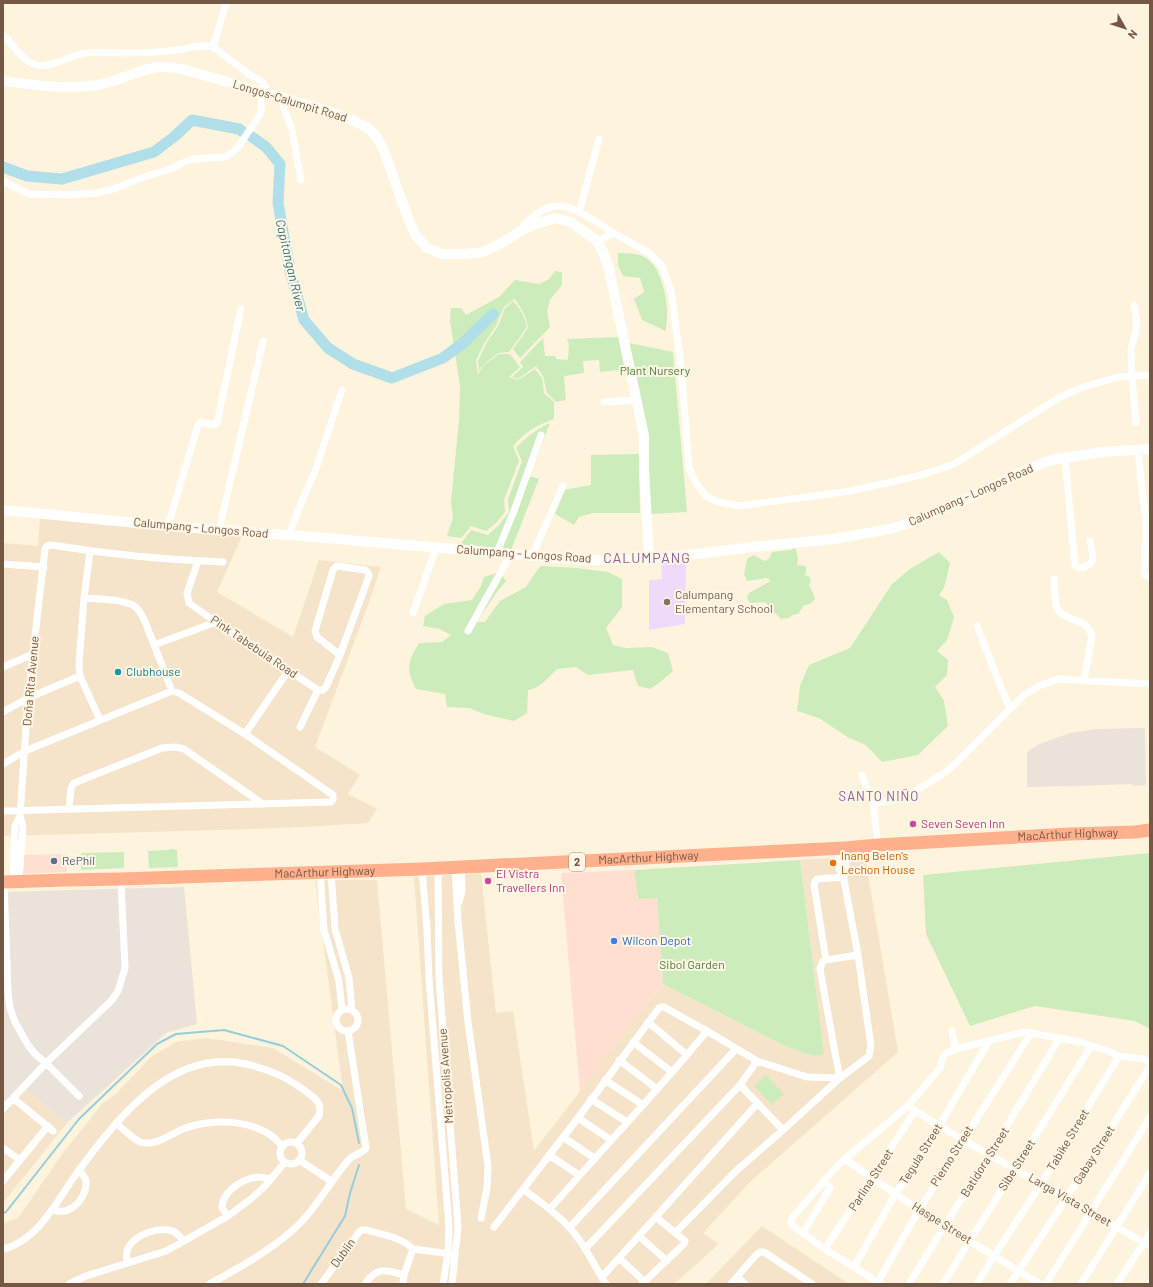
<svg xmlns="http://www.w3.org/2000/svg" width="1153" height="1287" font-family="Barlow,sans-serif">
  <rect width="100%" height="100%" fill="#fef3dc"/>
  <!-- residential -->
  <path fill="#f6e4ca" d="M40 517 242 536 217 592 293 637 319 560 381 567 370 600 315 747 360 775 348 794 377 809 368 823 320 826 253 829 3 836V543L38 546Z
    M865 856 898 1052 750 1182 703 1233 719 1244 674 1284H3V1223L18 1218 63 1153 102 1104 116 1094 151 1057 176 1042 206 1038 273 1048 343 1091 315 880H377L406 1209 439 1225 414 877 481 873 496 1013 513 1011 534 1151 663 984 787 1047 824 1054 800 860Z
    M20 1083 67 1123 3 1203V1104Z
    M762 1226 849 1284H706Z"/>
  <!-- commercial -->
  <path fill="#ffe0d0" d="M66 854 67 872 23 874 24 855Z
    M634 870 638 898 657 897 663 984 580 1092 561 873Z"/>
  <!-- industrial -->
  <path fill="#ebe3da" d="M1145 728 1146 785 1133 786 1132 784 1079 786 1027 787V752L1039 744 1070 733 1096 729Z
    M184 887 197 1024 166 1033 67 1123 20 1084 3 1104V892Z"/>
  <!-- education -->
  <path fill="#f0dafa" d="M686 556 685 624 649 630V580L662 579 661 559Z"/>
  <!-- green -->
  <path fill="#ccecbb" d="M618 253C627 253 638 253 646 258 660 266 666 294 667 309 668 316 666 324 666 331L642 320 634 299 644 292 640 278 623 276 618 265Z
    M555 271 562 272V285L550 300 547 311 550 327 520 358 513 349 528 328C526 316 522 308 514 299L504 307 496 326 485 342 476 360 478 374 484 365 499 354H510L520 367 509 377 518 380 535 369 542 378 544 393 554 402V419C537 425 525 432 513 446L519 461 504 500 505 512 496 523 486 531 471 526 461 538 447 536 453 518 451 502 459 420 460 386 450 321 451 308H461L466 315 499 297 515 280 539 284 549 279Z
    M513 301C521 309 524 316 527 327L509 352 498 353 483 365 479 371 478 361 487 342 498 326 505 308Z
    M620 337 627 369 600 372 599 360 583 361 584 373 564 376 566 400 556 402 547 393 543 376 536 366 518 379 512 377 523 367 520 362 543 338 545 356H555L556 359 568 360 569 344 567 339Z
    M629 343 673 352 687 512 651 514Z
    M550 423 529 476 539 479 511 550 459 546 471 530 488 535 498 526 509 512 508 499 522 461 516 448C526 437 537 429 550 423Z
    M639 454 640 513H593L579 517 574 525 554 513 563 490 591 485V455Z
    M793 548 796 549 798 559 797 565 806 566V573L804 575 809 576 811 581 809 585 813 593 815 599C812 603 809 605 804 605L798 614 792 615 789 618 781 619 765 602 750 603 747 598 749 593 769 582 770 580 767 578 747 581 744 574 747 559 754 555 762 560 766 561 770 557 772 552 791 550Z
    M939 552 950 563 944 588 939 595 947 600 954 617 947 640 937 651 948 660 947 675 935 687 944 701 948 726 918 755 882 762 866 745 849 738 819 718 797 711 800 686 809 665 850 648 892 584 910 569Z
    M541 566 577 568 608 572 622 579V607L606 628 613 645 626 648 652 647 668 653 673 671 659 683 650 689 638 686 633 670 588 675 576 667 557 669C548 678 540 688 528 690L527 713 514 721 487 715 469 708 447 707 445 694 416 689C406 669 407 663 419 643L442 642 451 635 440 629 423 626 425 616 444 604 472 600 481 586 484 577 500 572 506 581 496 593 477 622H485L500 601 526 587 535 573Z
    M172 849 177 850 178 867 149 868 148 851 168 850Z
    M124 852V868L81 870V853Z
    M1150 853V1029L1135 1021 1035 1006 970 1026 926 934 923 875Z
    M800 860 824 1054 814 1056 787 1047 663 984 657 898 638 899 634 870Z
    M766 1075 784 1094 772 1105 754 1086Z"/>
  <g fill="none" stroke-linecap="round" stroke-linejoin="round">
    <!-- stream -->
    <path stroke="#96cddb" stroke-width="2" d="M3 1213 6 1212 79 1119 157 1044 176 1034 224 1030 283 1046 341 1085 352 1108 359 1143
      M303 1284 345 1216 350 1193 359 1165"/>
    <!-- river -->
    <path stroke="#b0dee9" stroke-width="11" d="M252 137 266 147 280 164 278 203 290 271 304 320 328 348 353 364 392 378 443 358 463 343 493 314
      M3 167 27 176 62 179 154 152 175 136 192 120 239 129 243 132"/>
    <!-- street -->
    <path stroke="#fff" stroke-width="7" d="M3 35C13 43 20 59 33 64 51 70 68 55 86 53 99 51 112 53 125 53 144 53 164 52 183 49 193 47 203 44 213 47L249 74 262 82 270 94
      M213 47 226 3
      M280 97 292 130 301 180
      M3 181 29 194 70 195 95 193 111 190 141 178 171 169 186 161 193 159 225 157 232 153 238 147 261 113 262 92
      M579 212 599 139
      M520 231C527 220 544 206 558 206 576 206 599 224 614 233
      M597 241 614 233 649 253 662 266 671 291 681 365 689 468 696 483 706 496 718 502 740 506 850 491 922 475 954 464 1060 397 1083 387 1118 377 1150 375
      M1134 305 1137 322 1136 331 1131 349 1132 377 1136 423
      M604 402 637 400
      M1138 450 1146 524 1144 574 1150 577
      M1065 458 1075 565C1078 568 1080 568 1084 567 1097 564 1092 552 1090 541
      M168 526 198 425 201 422 214 425 217 423 241 309
      M219 530 263 341
      M289 535 301 503 316 469 342 390
      M497 552 514 511 541 435
      M532 556 563 486
      M198 561 187 593 189 603 216 622 318 690H323L326 687 340 655 369 576 368 573 365 570 337 566 333 570 315 631 317 637 340 655
      M3 564 44 567
      M1054 579C1055 588 1054 600 1057 608 1063 622 1087 616 1092 637L1084 680
      M84 598C97 599 125 599 134 606 139 609 141 614 144 619L172 691
      M413 613 436 548
      M977 626 1002 690 1010 708
      M468 631 511 554
      M154 645 216 622
      M3 667 33 654
      M80 676 100 720
      M3 712 28 698 80 676 79 664 84 598 90 551
      M300 727 318 690
      M245 734 288 671
      M3 764 25 751 172 691 179 693 245 734 333 795V799L331 802 3 811
      M862 775 873 804 878 845
      M873 804 896 800 903 798 930 782 950 769 1024 695 1039 686 1058 679 1150 684
      M69 809 71 788 74 783 162 748 175 747 184 749 263 804
      M455 867 458 921 468 1022 488 1166 487 1188 481 1218
      M438 868 439 978 458 1227 452 1284
      M422 869 427 929 429 979 449 1226 448 1253 443 1284
      M320 872 324 930 339 981 342 1010
      M331 872 335 929 349 978 352 1010
      M843 875 846 869 845 848
      M13 881 15 826 20 816
      M19 881 23 826 20 816 28 698 45 549 47 546 51 545C107 554 165 560 223 562
      M4 882 8 992 10 1008 15 1022 28 1045 35 1054 46 1063 79 1096
      M459 902 462 891 461 867
      M826 960 858 955
      M336 1020a11 11 0 1 1 22 0a11 11 0 1 1-22 0Z
      M648 1022 687 1055
      M952 1031 956 1049
      M633 1042 672 1072
      M619 1060 657 1089
      M840 1078 835 1053 820 969 823 961 826 960 814 885 815 881 817 879 844 877
      M605 1080 643 1105
      M740 1085 783 1130
      M13 1098 53 1131
      M591 1099 627 1122
      M908 1106 939 1126 1150 1246
      M3 1109 46 1063 112 1000 118 991 125 968 121 879
      M578 1118 611 1140
      M116 1123C122 1128 133 1139 140 1142 154 1147 171 1134 183 1129 209 1119 244 1119 269 1134 274 1137 278 1142 283 1146
      M563 1137 594 1158
      M280 1153a11 11 0 1 1 22 0a11 11 0 1 1-22 0Z
      M3 1148 20 1160
      M549 1155 579 1175
      M845 1159 919 1210 1040 1284
      M299 1160 331 1181
      M3 1181 48 1126
      M523 1189C539 1201 555 1212 569 1227 584 1242 594 1266 606 1284
      M550 1209C602 1149 657 1092 707 1031
      M52 1210C56 1211 60 1212 65 1211 77 1208 87 1194 86 1181 85 1177 82 1174 79 1170
      M228 1216 222 1208C222 1193 238 1182 252 1178 258 1176 265 1178 271 1179
      M494 1227 578 1118 659 1008 662 1007H664L707 1031 757 1061 807 1077 840 1078
      M570 1227 736 1049
      M675 1233 737 1170 783 1130 840 1078 869 1056 871 1046 858 955 843 875 839 869 837 848
      M803 1233 830 1188 824 1180
      M639 1236 667 1261
      M3 1249C39 1241 59 1197 79 1170 121 1114 176 1043 254 1066 265 1069 276 1073 285 1078 294 1083 315 1096 319 1104 320 1108 320 1112 319 1116L297 1143
      M413 1249 452 1254
      M585 1249 740 1085 757 1061
      M825 1249 915 1111
      M619 1258 645 1282
      M127 1263C126 1257 126 1250 130 1245 138 1234 159 1226 173 1231 177 1233 181 1238 184 1241
      M854 1267 896 1193 939 1126 989 1041
      M602 1277 757 1104
      M737 1277 745 1284
      M878 1282 919 1210 1031 1033
      M69 1284 86 1276 166 1251 184 1241 228 1216 252 1198 265 1186 285 1162
      M209 1284C240 1268 279 1246 303 1220 318 1204 329 1184 343 1167 346 1163 349 1158 354 1156 358 1153 363 1153 366 1148L348 1031
      M321 1284 359 1232 362 1230H367C383 1235 401 1237 413 1249
      M365 1284C377 1266 386 1270 404 1275
      M403 1284 404 1275 413 1249
      M642 1284 684 1244 685 1241 656 1217
      M731 1284 756 1255 760 1252H764L812 1284
      M881 1284 825 1249 793 1226 791 1222 792 1218 839 1164 908 1106 940 1068 943 1057 945 1054 956 1049 1024 1032 1031 1033 1080 1042 1113 1053 1119 1056 1143 1059 1150 1062
      M909 1284 945 1225 990 1154 1059 1039
      M943 1284 970 1240 1015 1169 1091 1046
      M977 1284 994 1256 1041 1184 1119 1056
      M1010 1284 1066 1199 1150 1066
      M1046 1284 1150 1117
      M1081 1284 1150 1173
      M1117 1284 1150 1233
      M1149 1284 1150 1282"/>
    <!-- secondary -->
    <path stroke="#fff" stroke-width="10" d="M3 81C34 85 65 90 97 85 118 82 137 70 158 67 166 66 175 68 182 69L322 109 354 121 368 128 376 136 383 148 408 218 416 236 427 248 442 254H463L483 252 498 245 519 232 536 224 555 218 571 222 597 241 603 252 609 269 644 436V469L649 558
      M3 510 168 526 302 536 581 560H628L688 555 753 547 834 539 890 529 913 522 973 496 1026 470 1052 460 1102 452 1150 449"/>
    <!-- highway -->
    <path stroke="#ffb08d" stroke-width="13" id="s1" d="M3 882 64 880 121 879 422 869 845 848 878 845 1070 834 1135 832 1150 830"/>
  </g>
  <!-- markers -->
  <circle fill="#8d6e63" stroke="#fff6e5" stroke-width="1.5" cx="667" cy="602" r="4"/>
  <circle fill="#0f9aa8" stroke="#fff6e5" stroke-width="1.5" cx="118" cy="672" r="4"/>
  <g fill="#d1479c" stroke="#fff6e5" stroke-width="1.5">
    <circle cx="913" cy="824" r="4"/>
    <circle cx="488" cy="881" r="4"/>
  </g>
  <circle fill="#5c6f8a" stroke="#fff6e5" stroke-width="1.5" cx="54" cy="861" r="4"/>
  <circle fill="#e8710a" stroke="#fff6e5" stroke-width="1.5" cx="833" cy="863" r="4"/>
  <circle fill="#3f7fe0" stroke="#fff6e5" stroke-width="1.5" cx="614" cy="941" r="4"/>
  <g text-anchor="middle" stroke-width="4" stroke-linejoin="round" paint-order="stroke">
    <!-- shield labels -->
    <rect fill="#fff6e5" stroke="#9e8774" stroke-width="1" x="569" y="853" width="16" height="18" rx="3"/>
    <g font-size="11" font-weight="bold" fill="#755844">
      <text x="577" y="866">2</text>
    </g>
    <!-- street labels -->
    <g font-size="12" fill="#755844" stroke="#fff6e5">
      <text transform="translate(290 101) rotate(17)" y="4">Longos-Calumpit Road</text>
      <text transform="translate(971 495) rotate(-24)" y="4">Calumpang - Longos Road</text>
      <text transform="translate(201 528) rotate(5)" y="4">Calumpang - Longos Road</text>
      <text transform="translate(524 554) rotate(4)" y="4">Calumpang - Longos Road</text>
      <text transform="translate(254 647) rotate(34)" y="4">Pink Tabebuia Road</text>
      <text transform="translate(31 681) rotate(-85)" y="4">Doña Rita Avenue</text>
      <text dy="4" stroke="none"><textPath href="#s1" startOffset="1066">MacArthur Highway</textPath></text>
      <text dy="4" stroke="none"><textPath href="#s1" startOffset="646">MacArthur Highway</textPath></text>
      <text dy="4" stroke="none"><textPath href="#s1" startOffset="322">MacArthur Highway</textPath></text>
      <text transform="translate(446 1076) rotate(-94)" y="4">Metropolis Avenue</text>
      <text transform="translate(1068 1140) rotate(-59)" y="4">Tabike Street</text>
      <text transform="translate(921 1154) rotate(-58)" y="4">Tegula Street</text>
      <text transform="translate(1094 1155) rotate(-58)" y="4">Gabay Street</text>
      <text transform="translate(952 1156) rotate(-58)" y="4">Pierno Street</text>
      <text transform="translate(985 1162) rotate(-58)" y="4">Batidora Street</text>
      <text transform="translate(1017 1165) rotate(-58)" y="4">Sibe Street</text>
      <text transform="translate(871 1180) rotate(-57)" y="4">Parlina Street</text>
      <text transform="translate(1070 1200) rotate(30)" y="4">Larga Vista Street</text>
      <text transform="translate(942 1223) rotate(32)" y="4">Haspe Street</text>
      <text transform="translate(343 1253) rotate(-54)" y="4">Dublin</text>
    </g>
    <!-- park labels -->
    <g font-size="12" fill="#4c7c3a" stroke="#fff6e5">
      <text x="655" y="375">Plant Nursery</text>
      <text x="692" y="969">Sibol Garden</text>
    </g>
    <!-- education labels -->
    <g font-size="12" fill="#785e54" stroke="#fff6e5" text-anchor="start">
      <text x="675" y="599">Calumpang<tspan x="675" dy="14">Elementary School</tspan></text>
    </g>
    <!-- culture labels -->
    <g font-size="12" fill="#0d838f" stroke="#fff6e5" text-anchor="start">
      <text x="126" y="676">Clubhouse</text>
    </g>
    <!-- hotel labels -->
    <g font-size="12" fill="#b23c85" stroke="#fff6e5" text-anchor="start">
      <text x="921" y="828">Seven Seven Inn</text>
      <text x="496" y="878">El Vistra<tspan x="496" dy="14">Travellers Inn</tspan></text>
    </g>
    <!-- food labels -->
    <g font-size="12" fill="#c56008" stroke="#fff6e5" text-anchor="start">
      <text x="841" y="860">Inang Belen's<tspan x="841" dy="14">Lechon House</tspan></text>
    </g>
    <!-- service labels -->
    <g font-size="12" fill="#4e5e75" stroke="#fff6e5" text-anchor="start">
      <text x="62" y="865">RePhil</text>
    </g>
    <!-- shop labels -->
    <g font-size="12" fill="#366cbe" stroke="#fff6e5" text-anchor="start">
      <text x="622" y="945">Wilcon Depot</text>
    </g>
    <!-- water labels -->
    <g font-size="13" font-style="italic" fill="#397483" stroke="#fff6e5">
      <text transform="translate(291 265) rotate(77)" y="5">Capitangan River</text>
    </g>
    <!-- neighbourhood labels -->
    <g font-size="13" letter-spacing="1" fill="#885e99" stroke="#fff6e5">
      <text x="879" y="801">SANTO NIÑO</text>
    </g>
    <!-- quarter labels -->
    <g font-size="14" letter-spacing="1" fill="#885e99" stroke="#fff6e5">
      <text x="647" y="563">CALUMPANG</text>
    </g>
  </g>
  <!-- border -->
  <rect width="1153" height="1287" fill="none" stroke="#755844" stroke-width="8"/>
  <!-- north arrow -->
  <g transform="translate(1125 28) rotate(129)" stroke="#fff6e5" stroke-width="3" paint-order="stroke">
  <path d="M0-3L7 15L0 10L-7 15Z" fill="#755844"/>
  <text y="-6" font-size="11" font-weight="bold" text-anchor="middle" fill="#755844">N</text>
  </g>
</svg>
